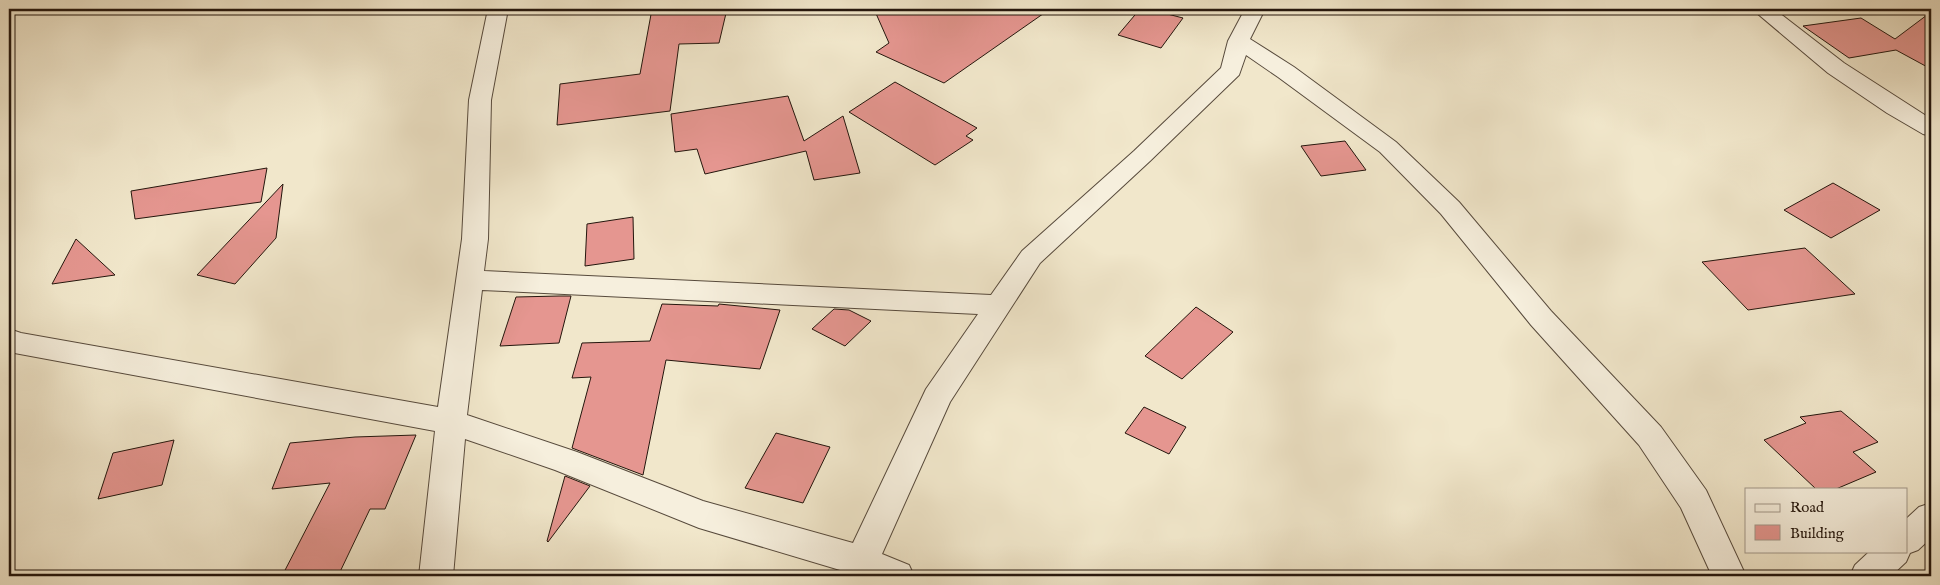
<svg xmlns="http://www.w3.org/2000/svg" width="1940" height="585" font-family="'IM FELL English',serif">
  <rect width="100%" height="100%" fill="#f1e7cb"/>
  <filter id="stains"><feTurbulence type="fractalNoise" baseFrequency=".004" numOctaves="4"/><feColorMatrix values="0 0 0 0 .2 0 0 0 0 .09 0 0 0 0 .02 0 0 0 .5 -.17"/></filter>
  <radialGradient id="worn" r=".72"><stop offset=".6" stop-color="#630" stop-opacity="0"/><stop offset="1" stop-color="#630" stop-opacity=".3"/></radialGradient>
  <!-- building -->
  <path fill="#e59690" stroke="#24160d" d="M652 9H727L719 43 679 44 670 111 557 125 560 84 640 74Z
    M874 9H1050L944 83 876 52 889 43Z
    M1140 9H1148L1183 18 1161 48 1118 35Z
    M1931 12V69L1896 50 1849 58 1803 26 1861 18 1895 39Z
    M895 82 977 128 966 136 973 140 935 165 849 112Z
    M788 96 804 141 843 116 860 173 814 180 806 151 705 174 697 149 675 152 671 114Z
    M1345 141 1366 170 1321 176 1301 146Z
    M267 168 261 202 135 219 131 191Z
    M1833 183 1880 210 1831 238 1784 210Z
    M283 184 276 238 235 284 197 275Z
    M633 217 634 259 585 266 587 224Z
    M76 239 115 275 52 284Z
    M1805 248 1855 294 1748 310 1702 262Z
    M559 296H571L559 343 500 346 516 297Z
    M662 304 718 306 719 304 780 310 760 369 666 360 643 475 572 448 591 377 572 378 582 343 650 341Z
    M1196 307 1233 332 1182 379 1145 356Z
    M834 309 849 310 871 321 845 346 812 329Z
    M1144 407 1186 427 1169 454 1125 433Z
    M1841 411 1878 442 1853 452 1876 472 1836 489H1816L1764 440 1806 423 1800 417Z
    M776 433 830 447 803 503 745 488Z
    M416 435 385 509H370L338 576H282L330 483 272 489 290 443 355 437Z
    M174 440 162 485 98 499 113 453Z
    M565 476 590 486 548 542 547 541Z"/>
  <g fill="none" stroke-linecap="round" stroke-linejoin="round">
    <!-- minor casing -->
    <g stroke="#574a3c" stroke-width="2">
      <path id="minor" d="M488 9H508L491 100 488 239 484 271 991 295 1022 251 1134 151 1221 68 1228 41 1245 9H1265L1250 39 1294 67 1396 142 1459 202 1551 311 1661 427 1706 490 1746 576H1712L1681 508 1639 445 1531 325 1441 214 1380 152 1278 77 1246 55 1239 75 1150 161 1040 263 950 402 882 554 909 565 914 576H838L840 570 699 528 555 470 465 439 453 576H419L435 431 9 352V329L21 333 438 407 462 239 469 100ZM482 290 978 314 926 389 853 543 703 501 577 452 467 415Z
        M1752 9H1774L1844 63 1931 119V136L1923 134 1887 113 1828 73Z
        M1931 503V538L1918 550 1910 553 1906 562 1891 576H1850L1855 565 1870 551H1906V519L1919 507Z"/>
    </g>
    <!-- minor -->
    <use href="#minor" fill="#f6efdd" fill-rule="evenodd"/>
  </g>
  <!-- margin -->
  <rect width="1940" height="585" fill="none" stroke="#f1e7cb" stroke-width="30"/>
  <rect x="10" y="10" width="1920" height="565" fill="none" stroke="#24160d" stroke-width="2.5"/>
  <rect x="15" y="15" width="1910" height="555" fill="none" stroke="#24160d"/>
  <!-- legend -->
  <rect x="1745" y="488" width="162" height="65" fill="#f6efdd" stroke="#a2988a"/>
  <rect x="1755" y="504" width="25" height="8" fill="#f6efdd" stroke="#a2988a"/>
  <text x="1790" y="512" font-size="15" fill="#24160d">Road</text>
  <rect x="1755" y="525" width="25" height="15" fill="#e59690" stroke="#a2988a"/>
  <text x="1790" y="538" font-size="15" fill="#24160d">Building</text>
  <rect width="100%" height="100%" filter="url(#stains)"/>
  <rect width="100%" height="100%" fill="url(#worn)"/>
</svg>
